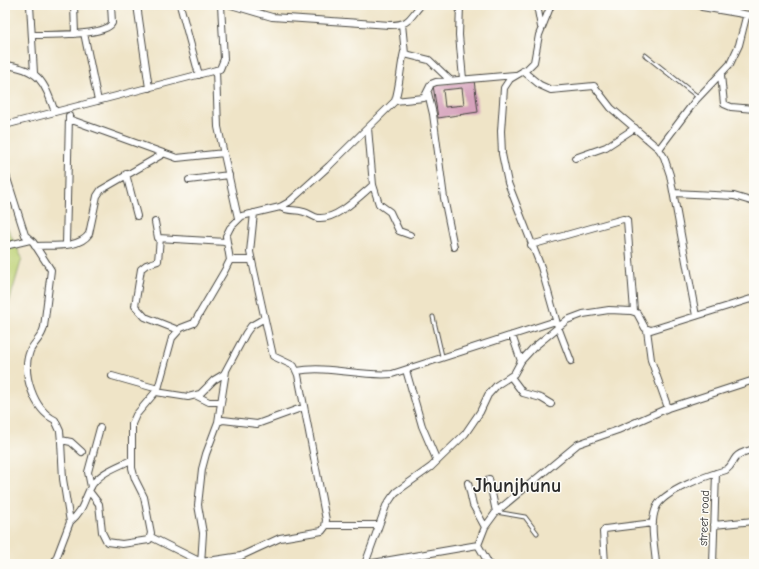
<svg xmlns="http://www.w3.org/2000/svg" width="759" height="569" font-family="'Comic Neue',sans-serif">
  <rect width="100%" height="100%" fill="#fdfcf7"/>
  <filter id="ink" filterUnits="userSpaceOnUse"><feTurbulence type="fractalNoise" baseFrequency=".025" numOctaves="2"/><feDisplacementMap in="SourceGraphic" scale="8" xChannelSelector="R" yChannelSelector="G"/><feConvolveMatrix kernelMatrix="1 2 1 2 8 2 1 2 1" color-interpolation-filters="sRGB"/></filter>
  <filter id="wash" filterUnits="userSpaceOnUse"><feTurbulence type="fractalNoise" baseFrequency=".012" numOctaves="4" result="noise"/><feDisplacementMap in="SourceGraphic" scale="16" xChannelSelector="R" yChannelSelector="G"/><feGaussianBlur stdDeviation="0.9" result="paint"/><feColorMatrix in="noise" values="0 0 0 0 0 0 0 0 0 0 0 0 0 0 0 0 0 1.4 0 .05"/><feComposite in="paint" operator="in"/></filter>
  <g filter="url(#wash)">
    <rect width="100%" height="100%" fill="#efe4c7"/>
    <!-- green -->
    <path fill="#bed276" stroke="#747e50" d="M5 223 22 258 5 317Z"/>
    <g id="blocks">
      <!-- building -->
      <path fill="#d6a2bc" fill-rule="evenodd" d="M474 80 478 112 438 118 433 85ZM462 88 464 105 445 107 443 90Z"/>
    </g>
  </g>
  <g filter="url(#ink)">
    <use href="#blocks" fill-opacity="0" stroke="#484742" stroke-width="1"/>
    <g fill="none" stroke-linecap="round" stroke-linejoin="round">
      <!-- service casing -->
      <g stroke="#484742" stroke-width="5">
        <path id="service" d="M645 55 698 97
          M5 199 14 202
          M433 317 442 356
          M496 512 525 517 537 533"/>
      </g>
      <!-- minor casing -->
      <g stroke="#484742" stroke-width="8">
        <path id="minor" d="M30 5 34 73
          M74 5 75 34
          M137 5 149 88
          M180 5 199 75
          M231 5 272 17 390 25C410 25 409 18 421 5
          M460 5 459 35 463 79
          M537 5 541 27
          M551 5 539 35 534 62 527 69 510 79 504 88 501 131 502 154 508 183 541 267 558 327 571 361
          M702 7 749 15
          M402 24 405 54 429 60 450 80
          M84 33 98 101
          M32 35C46 35 106 36 112 23L111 5
          M5 65C40 69 44 82 55 112
          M216 70 218 127 238 218
          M523 71 540 85 551 90 594 86 611 108 659 149 664 157 670 175 696 316
          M721 75 724 104 731 107 754 109
          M428 93 433 114 444 198 454 247
          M395 101C400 85 400 68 404 52
          M69 119 177 158 224 153
          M5 125 220 69 224 59 221 5
          M368 128 373 185 379 204 390 212 399 231 410 235
          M659 149 695 101 730 64 739 45 746 17 754 12
          M575 158 606 147 635 128
          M5 172 25 235 33 242 51 270 44 327C42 338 34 342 30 351 21 373 34 410 55 420L60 431 61 442 63 479 70 522 54 564
          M126 174 137 216
          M189 180 229 175
          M674 193 734 196 754 202
          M280 207C289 212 295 209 304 212 309 213 313 217 318 218 337 220 360 196 373 185
          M155 222 158 238 226 242
          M160 238 158 261 146 265 141 269 135 306 145 317 178 330
          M66 244 69 116
          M531 245 623 219 627 220 634 311
          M5 246 30 240
          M35 246C51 245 79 249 89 234L97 196 101 190 163 154
          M230 260H251
          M647 330 651 360 668 408
          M512 335 521 361
          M406 370 422 426 437 461
          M297 371C328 365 360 377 392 374L556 321
          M112 376 158 389
          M511 377 523 393 541 398 551 404
          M156 392 188 397 200 394 214 380 224 374 246 333 251 326 263 319
          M197 396 209 402H221
          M218 422 226 371
          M61 440 71 442 82 452
          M489 479 496 512
          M468 483 473 505 485 527
          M91 487 88 472 100 428
          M89 491 99 504 102 532 107 542 122 544 149 540 151 533 144 497 135 479 132 468V424L136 415 158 389 172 338 181 328 194 323 225 270 230 260 226 236 230 228 242 216 280 207 289 202 329 166 395 101 424 98 431 84 436 82 515 75
          M70 522C85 509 83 500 92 485 101 472 117 467 131 460
          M326 525H379
          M714 525 754 521
          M151 537 201 562 241 556 280 538 322 531 325 527 326 520 298 375 294 366 273 356 250 252 254 213
          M478 545 485 527 496 512 578 444 618 430 668 408 754 380
          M201 564 203 533 198 505 202 469 206 454 218 422 223 420 257 424 304 407
          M365 564 386 506 392 497 396 492 431 467 465 434 480 412 488 395 497 385 514 374 521 361 533 348 567 320 583 314 609 310 631 311 637 313 645 328 651 330 754 298
          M367 564 478 545 489 564
          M605 564 603 532 605 529 653 523
          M656 564C655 547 649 524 656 508 662 491 709 475 726 470 732 466 732 462 736 457 740 452 748 451 754 449
          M713 564 716 473"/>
      </g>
      <!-- service -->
      <use href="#service" stroke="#fff" stroke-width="3"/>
      <!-- minor -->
      <use href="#minor" stroke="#fff" stroke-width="6"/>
    </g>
  </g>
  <g text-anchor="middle" stroke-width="3" stroke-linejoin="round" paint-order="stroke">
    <!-- street labels -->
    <g font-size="12" fill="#2b2b2b" stroke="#fdfcf7">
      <text transform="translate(704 518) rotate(-88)" y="4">street road</text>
    </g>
    <!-- town labels -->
    <g font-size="20" font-weight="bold" fill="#2b2b2b" stroke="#fdfcf7">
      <text x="517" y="492">Jhunjhunu</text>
    </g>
  </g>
  <!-- margin -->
  <rect width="759" height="569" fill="none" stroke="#fdfcf7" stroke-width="20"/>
</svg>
